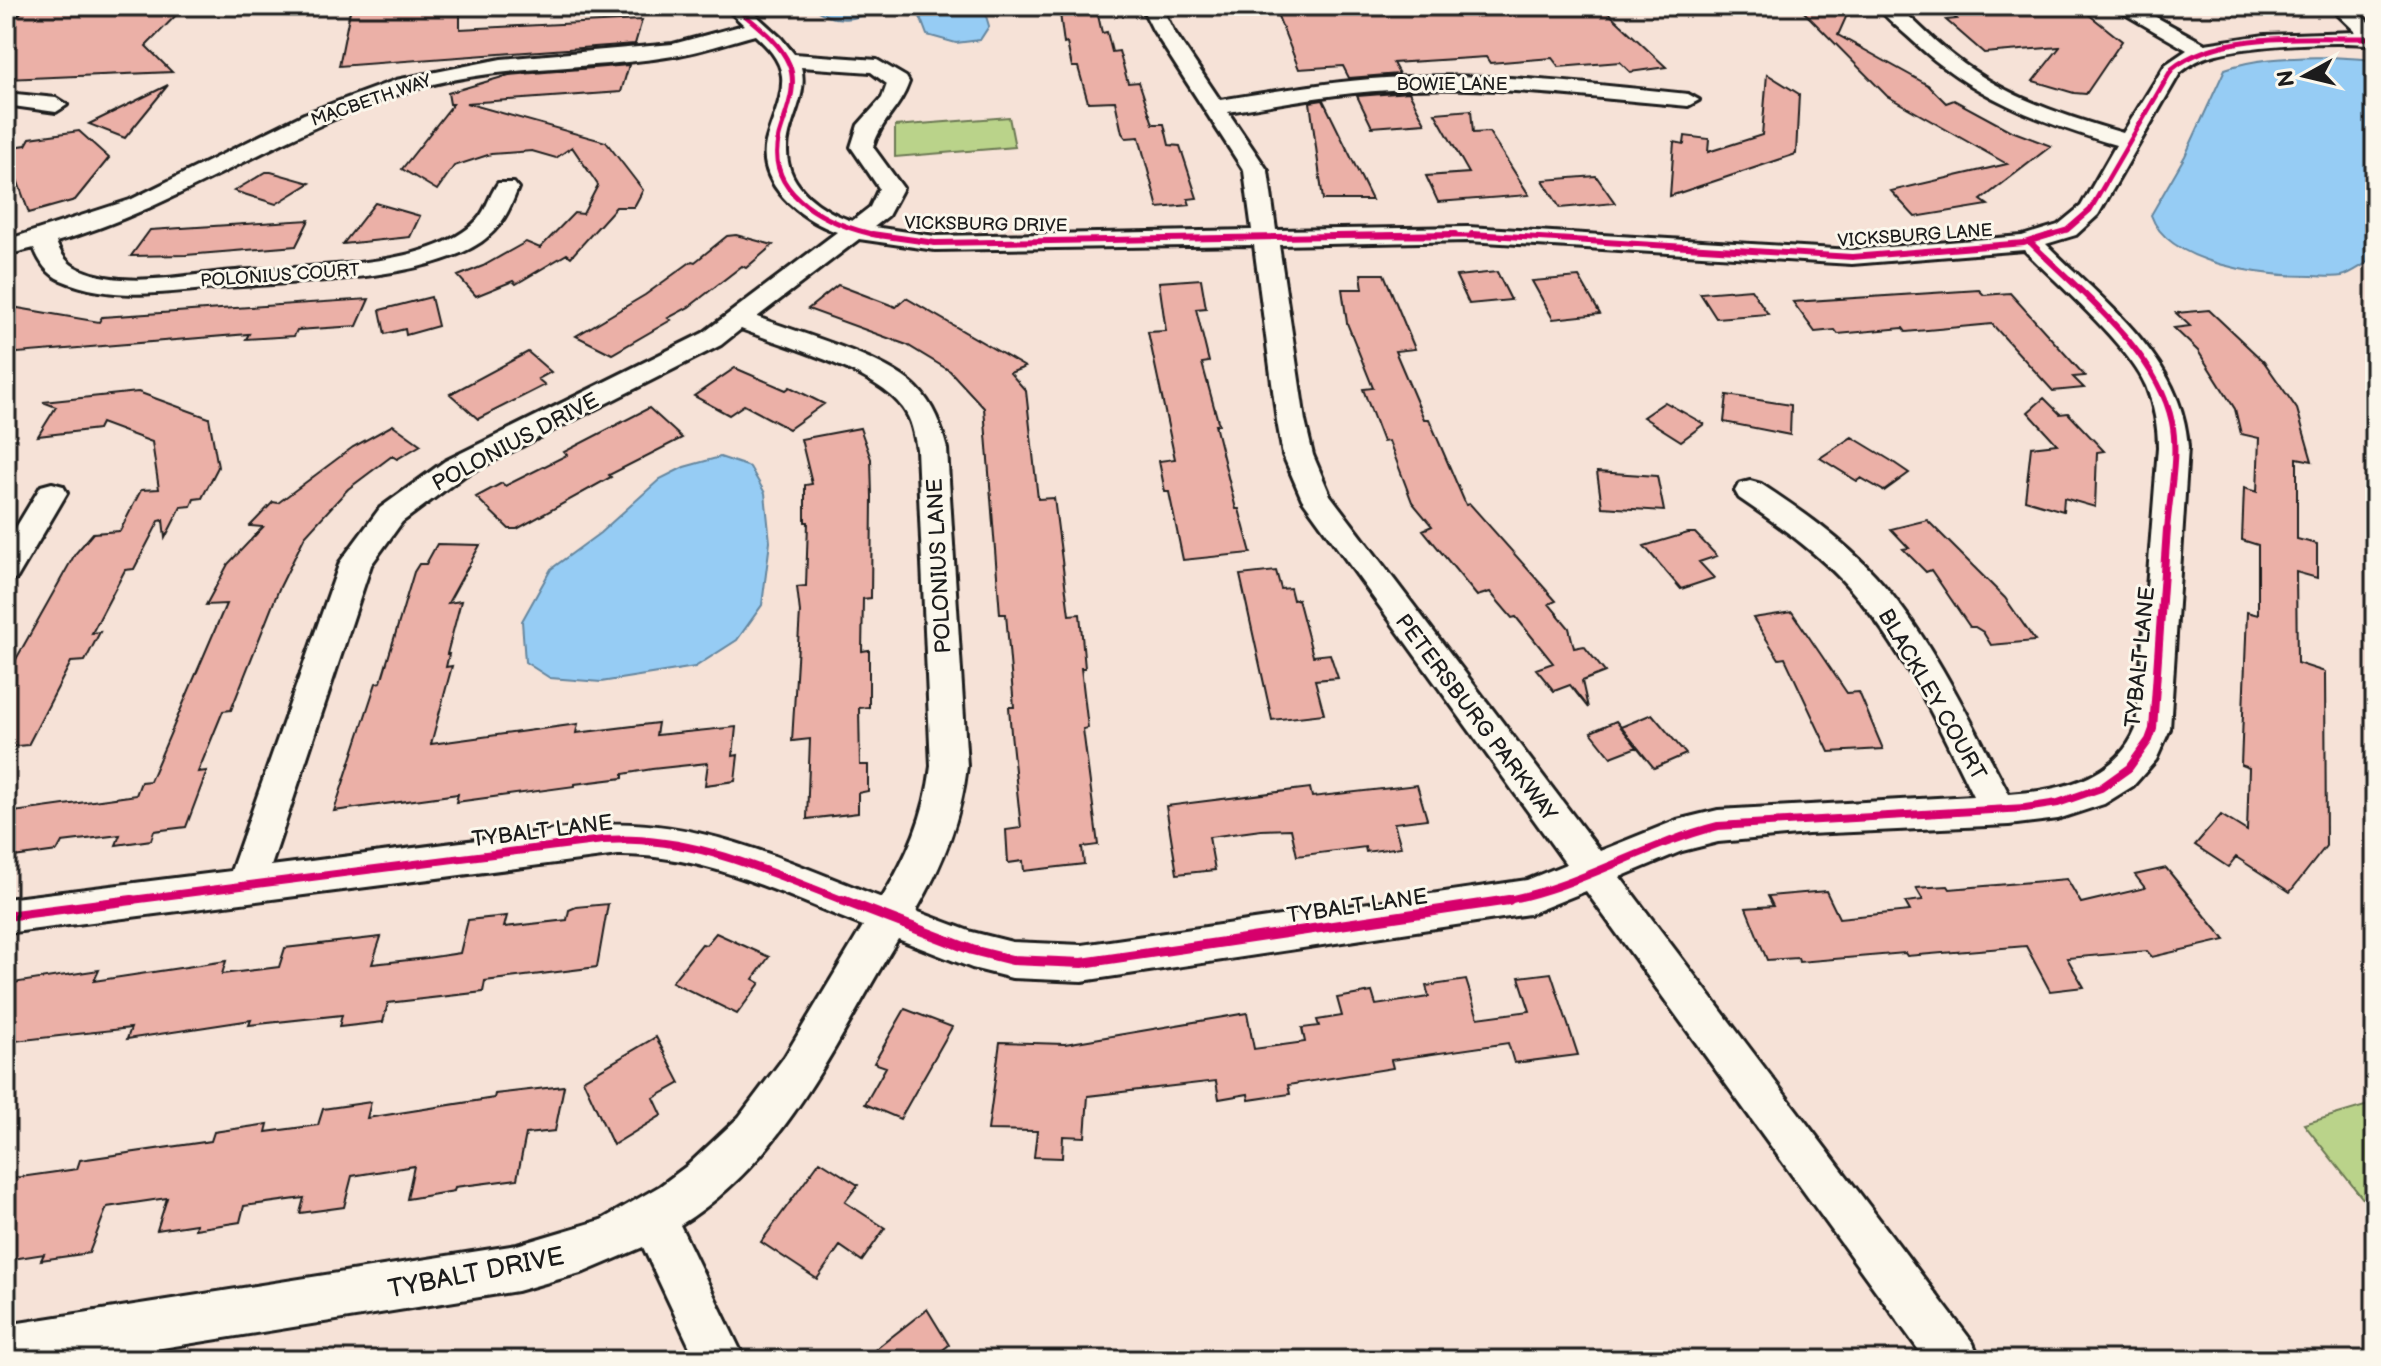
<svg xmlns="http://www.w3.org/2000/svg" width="2381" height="1366" font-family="'Balsamiq Sans',sans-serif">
  <rect width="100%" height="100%" fill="#f6e2d7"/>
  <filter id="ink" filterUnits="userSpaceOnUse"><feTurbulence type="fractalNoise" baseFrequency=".0125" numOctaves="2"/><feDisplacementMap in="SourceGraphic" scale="16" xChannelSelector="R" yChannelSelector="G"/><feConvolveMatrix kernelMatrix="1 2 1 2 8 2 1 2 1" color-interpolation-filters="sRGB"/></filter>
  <g filter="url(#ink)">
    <!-- green -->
    <path fill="#bad38a" stroke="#6b7853" stroke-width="2" d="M1009 117 1015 147 895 157V126Z
      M2375 1103V1214L2304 1124Z"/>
    <!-- water -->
    <path fill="#96ccf4" stroke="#65869e" stroke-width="2" d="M812 6H880C859 21 832 25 812 6Z
      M916 6H983L989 26 980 40 956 43 927 35Z
      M2330 57 2364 59 2375 64V259C2364 263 2353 273 2342 276 2333 278 2320 276 2311 276 2265 276 2168 265 2151 215L2185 156 2225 69C2259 57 2294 58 2330 57Z
      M720 457 750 467 765 493 770 542 762 605 737 640 695 667 601 682 550 678 525 662 522 621 551 569 600 533 660 479 684 467Z"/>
    <!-- building -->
    <path fill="#ebb0a7" stroke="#1c1c1c" stroke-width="2" d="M95 6H185L146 46 172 72 6 79V29L23 10Z
      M351 6H460V29L642 20 635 44 339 66Z
      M1059 6H1096L1102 33 1107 32 1112 52 1119 51 1128 83 1139 82 1153 124H1164L1169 145 1180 146 1197 198 1188 199 1190 205 1158 208 1139 137 1126 138 1122 133 1115 101 1088 102 1078 67H1072L1067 43 1064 44Z
      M1274 6H1601L1666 67 1630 72 1620 62 1559 67 1552 58 1490 63 1486 57 1393 63 1399 74 1349 78 1343 66 1299 69Z
      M1798 6H1851L1838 35 1928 85 1946 103 1954 100 2009 130 2051 146 1981 200 1988 205 1915 217 1891 191 2007 164 1887 96Z
      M1942 6H2078L2122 41 2086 94 2074 93 2033 81 2060 47 1984 53 1946 20 1957 19Z
      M629 65 621 92 466 103 606 142 643 190 634 207H616L571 257 567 254 516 284 513 281 476 296 458 276 483 266 526 242 540 248 574 213 583 214 598 185 572 147 556 158 532 151 491 154 454 166 437 190 402 169 453 104H450L448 93 509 75Z
      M1767 74 1799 94 1796 154 1670 196 1674 142 1684 144 1685 136 1709 139 1708 152 1762 135Z
      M168 85 125 138 89 124Z
      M1409 92 1425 123 1372 127 1357 96Z
      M1323 100 1372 200H1323L1310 102Z
      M1471 110 1473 133 1489 132 1529 195 1438 202 1426 176 1469 173 1435 113Z
      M79 131 109 158 75 200 29 213 6 148 26 145 30 138Z
      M266 172H271L310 183 276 204 234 191Z
      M1596 176 1615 203 1560 208 1543 180Z
      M375 203 420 216 410 237 343 244Z
      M309 220 296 246 186 255 131 256 150 230Z
      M736 235 773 245 746 268 742 266 689 307 668 318 671 320 612 354 576 336 645 295 692 261 695 262 727 236Z
      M1497 272 1511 300 1469 304 1456 276Z
      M1361 274H1384L1415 349 1395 351 1424 419H1429L1466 505 1470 504 1556 601 1549 604 1569 628 1574 648 1584 646 1605 672 1582 681 1588 708 1570 685 1554 691 1536 669 1553 663 1516 617 1512 618 1490 592 1477 596 1423 530 1432 526 1412 502 1389 441 1383 442 1363 389 1373 388 1347 323 1342 289H1363Z
      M1579 277 1600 314 1553 319 1532 281Z
      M1201 279 1206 308 1196 309 1209 362 1202 363 1219 425H1215L1236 509H1239L1251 553 1183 560 1169 492H1165L1159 461 1175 459 1148 332 1166 331 1159 282Z
      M838 285 896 307 906 298 1025 367 1010 373 1026 391 1038 499 1054 498 1069 615 1080 614 1085 668H1081L1088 728 1083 729 1098 845 1082 847 1084 864 1024 871 1023 861 1008 863 1006 830 1021 828 1011 733 1009 707H1014L1006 614H1000L984 408 950 371 907 345 808 309Z
      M1751 289 1768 314 1716 318 1700 293Z
      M1979 290 1984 295 2010 293 2085 376 2073 377 2084 388 2053 391 1992 324 1906 332 1903 328 1838 334 1835 330 1815 332 1793 302Z
      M431 297 438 326 406 335 405 329 385 334 380 310Z
      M369 299 357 326 297 330 294 336 246 339 249 334 6 354V306L99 322 102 317Z
      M2209 310 2264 362 2297 409 2312 461 2297 458V539L2317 544V578L2296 572 2297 663 2325 672 2326 846 2290 892 2236 857 2228 867 2195 845 2221 815 2247 831 2249 768 2241 765 2247 612 2258 615V545L2242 540 2244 488 2257 492 2259 438 2241 434 2235 409 2198 351 2174 328 2190 326 2176 313Z
      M528 352 551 372 538 379 545 385 478 419 450 394Z
      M735 368 786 390 790 387 824 404 789 429 744 405 729 415 694 396Z
      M138 392 209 418 218 467 202 498 194 499 191 506 181 507 165 538 163 520 159 521 134 569 125 570 92 633 100 632 85 661 71 662 28 745 6 747V677L75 554 93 533 120 531 141 490 159 489 152 442 101 423 98 429 38 436 56 407 43 402Z
      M1727 395 1791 405 1790 435 1724 422Z
      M2044 398 2060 414 2068 413 2104 451 2097 452 2095 507 2064 498 2063 511 2025 500 2031 447 2057 444 2028 412Z
      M1665 402 1704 424 1681 441 1643 417Z
      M649 408 682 438 609 475 611 477 517 529H509L476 497 502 483 505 486 567 455 564 452Z
      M393 425 421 445 397 459 392 456 348 489 305 536 279 589 231 710 223 711 198 772 207 771 186 827 154 831 151 840 116 845 120 835 62 842 57 851 6 858V813L136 795 141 782 150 781 226 604 206 605 228 564 263 527 250 526 273 502 278 503 353 447Z
      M860 428 871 459 872 497 871 598 863 599 862 651 869 650V707L859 708 860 765H868V791L858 793V813L807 819 810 739 792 741 800 612 797 587 806 586 808 522H805V485L812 484 801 439Z
      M1852 437 1890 460 1909 473 1884 491 1861 478 1857 481 1820 458Z
      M1597 472 1657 476 1664 511 1602 507Z
      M1927 520 2005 598 2035 641 1991 645 1983 632 1975 627H1970L1931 570 1926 572 1903 549 1909 548 1891 529Z
      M1688 533H1695L1717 556 1699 562 1714 578 1681 589 1644 546Z
      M437 544 480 545 448 603 461 601 447 654H449L446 667 452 666 431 744 578 724 576 733 658 723 656 735 736 727 733 756 738 755 735 781 705 785 708 763 652 769 623 774V778L575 784V786L456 802 458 794 334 811 376 683 381 682 414 572 419 564H426Z
      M1276 571 1281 589 1290 588 1293 600 1298 599 1313 656 1330 654 1338 678 1315 680 1324 714 1272 720 1240 575Z
      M1792 612 1847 693 1859 692 1883 749 1829 752 1785 658 1779 659 1753 618Z
      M1652 714 1686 754 1654 768 1621 727Z
      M1616 721 1637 747 1611 757 1591 732Z
      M1417 785 1427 819 1394 823 1401 847 1366 852 1365 847 1297 856 1291 829 1261 830 1209 837 1215 870 1177 874 1166 806 1310 788 1312 797Z
      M2166 868 2225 940 2152 957 2147 951 2067 958 2084 987 2050 991 2026 946 1907 956 1905 953 1799 962 1798 958 1767 960 1746 908 1773 906 1768 896 1826 891 1839 918 1910 911 1905 902 1923 900 1916 888 1948 886 1950 889 2067 879 2081 903 2145 888 2135 875Z
      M608 904 597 967 485 981 483 992 388 1003 383 1022 339 1027 342 1015 249 1025 251 1020 127 1039 131 1028 6 1042V984L99 970 94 981 226 961 222 974 279 967 285 948 381 937 372 964 427 958 460 953 468 920 507 916 504 927 567 920 569 910 576 907Z
      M716 933 769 957 753 979 760 983 737 1014 672 982 702 944 706 945Z
      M1551 973 1578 1055 1514 1063 1508 1043 1391 1060 1393 1068 1288 1085 1290 1094 1249 1100 1248 1094 1219 1099 1216 1081 1088 1096 1085 1137 1063 1136 1062 1158 1034 1157 1037 1131 988 1130 1000 1042 1065 1044 1247 1013 1254 1049 1305 1042 1302 1028 1319 1026 1317 1020 1342 1016 1337 998 1372 992 1376 1005 1429 997 1426 986 1466 980 1478 1018 1530 1011 1519 977Z
      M905 1009 952 1027 900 1119 865 1104 886 1067 874 1063Z
      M656 1037 680 1083 654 1098 662 1115 613 1145 583 1080Z
      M564 1086 555 1131 526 1134 517 1179 455 1187 454 1191 407 1199 414 1166 352 1176 344 1207 300 1213 304 1198 244 1206 240 1222 195 1229 196 1224 157 1230 167 1198 107 1207 89 1253 41 1260 44 1254 6 1260V1179L77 1169 80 1160 211 1141 214 1132 268 1124 266 1132 318 1125 323 1109 371 1102 367 1118 494 1098 495 1094Z
      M820 1161 858 1185 845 1202 885 1228 862 1261 840 1246 817 1279 761 1242Z
      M927 1309 949 1345 930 1360H862Z"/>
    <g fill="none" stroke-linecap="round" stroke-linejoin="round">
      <!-- minor casing -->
      <g stroke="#1c1c1c" stroke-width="6">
        <path id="minor" d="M724 6H746L781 38 794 54 877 60 906 77 909 82C899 111 882 118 873 147L903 188 888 216 874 227 935 236 1252 230 1244 171 1153 30 1141 6H1161L1173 30 1220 100C1282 90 1345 79 1408 77 1501 73 1595 85 1688 94L1699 100 1688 106C1595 98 1502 86 1409 89 1348 91 1288 102 1228 112L1268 171 1276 230 1468 227 1852 250 2022 236 2058 225 2081 206 2116 145C2040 122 1972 97 1913 41 1901 30 1887 19 1877 6H1898C1923 29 1946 53 1974 71 2019 102 2072 118 2123 133L2165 65 2187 50 2111 6H2136L2205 44 2265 35 2356 32 2329 6H2351L2375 28V45C2338 40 2249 45 2213 55 2200 58 2191 64 2180 73L2098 215 2076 235 2046 244C2104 302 2183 359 2188 447L2170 729 2156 760 2133 786 2104 804 2058 819 2009 825 1808 834 1718 842 1682 851 1620 877 1973 1343 1980 1360H1926L1586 891 1529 914 1082 981 1012 978 972 968 898 939C834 1043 788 1157 680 1225L745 1360H696L643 1247 584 1272 517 1291 87 1360H6V1325L517 1245 601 1220 660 1186 688 1165 739 1117 785 1056 863 926C784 895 706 854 618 855L6 933V899L231 871 340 562 380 508 445 461 703 333 837 232C802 220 756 185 766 142 771 121 784 98 782 76 780 59 767 46 755 35 728 42 700 52 673 56 585 71 494 64 408 91 286 129 180 207 56 242 61 254 66 263 79 269 126 290 187 274 236 271 301 266 409 269 463 232 488 215 484 204 498 183H514L518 188C509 211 502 227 481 242 427 279 307 281 242 286 183 289 118 305 61 280 47 274 39 261 34 248L6 255V240L130 200 304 114 396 80 501 59 673 44 744 25ZM801 67 871 72 887 84 882 98 858 125 851 147 879 188 870 207 852 221C822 211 787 187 787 152 786 123 809 97 801 67ZM859 239 935 250 1254 245 1277 421 1283 455 1302 499 1566 864 1527 880 1082 945 1012 942 972 932 916 911C943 865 961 819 967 766L947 449C941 426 934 405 917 388 885 356 801 334 757 317ZM1468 241 1852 264 2024 250C2057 283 2129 346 2146 386 2154 406 2158 426 2158 447L2136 729C2115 780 2058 791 2009 794 1969 719 1933 639 1875 575 1842 539 1802 511 1761 484L1750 481 1739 484 1735 491 1739 498C1780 526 1820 554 1852 591 1905 652 1938 725 1973 796L1718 810 1677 820 1600 851 1330 495 1313 455 1305 421 1279 245ZM741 329C785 346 877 371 903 408 912 420 914 435 917 449L931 766C925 816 908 855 882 898 791 863 702 819 603 824L271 866 371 565 402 522 465 475 721 345Z
          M6 93 56 98 67 105 56 112 6 105Z
          M52 483 63 486 67 493 17 578 6 581V544L41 486Z"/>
      </g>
      <!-- minor -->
      <use href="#minor" fill="#fbf7ec" fill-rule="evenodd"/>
      <!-- cycleway-far3 casing -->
      <g stroke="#fbf7ec" stroke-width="8">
        <path id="cycleway-far3" d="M734 6C753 23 779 40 789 64 799 87 785 114 779 136 763 197 833 226 881 236
          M1337 236H1505
          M2046 236 2067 230 2090 210 2172 69C2220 30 2313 39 2373 38"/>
      </g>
      <!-- cycleway-far2 casing -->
      <g stroke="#fbf7ec" stroke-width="10">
        <path id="cycleway-far2" d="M872 234 935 243 1455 234
          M1472 234 1852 257 2024 243 2053 234
          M2030 242C2080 292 2157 351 2172 422 2179 456 2169 497 2167 531"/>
      </g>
      <!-- cycleway-far1 casing -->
      <g stroke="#fbf7ec" stroke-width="13">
        <path id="cycleway-far1" d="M116 902 603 840C691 835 767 871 847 902
          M1495 902C1573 891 1642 845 1718 826L2025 808 2058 803 2101 788 2129 768 2149 740 2153 729 2167 529"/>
      </g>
      <!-- cycleway casing -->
      <g stroke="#fbf7ec" stroke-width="15">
        <path id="cycleway" d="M842 900 972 950 1012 960 1082 963 1509 900
          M6 916 132 900"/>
      </g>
      <!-- cycleway-far3 -->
      <use href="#cycleway-far3" stroke="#d6006c" stroke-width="5"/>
      <!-- cycleway-far2 -->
      <use href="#cycleway-far2" stroke="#d6006c" stroke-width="6"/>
      <!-- cycleway-far1 -->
      <use href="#cycleway-far1" stroke="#d6006c" stroke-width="8"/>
      <!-- cycleway -->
      <use href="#cycleway" stroke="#d6006c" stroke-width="10"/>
    </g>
  </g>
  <g text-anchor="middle" stroke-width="6" stroke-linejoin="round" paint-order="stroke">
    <!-- far-street labels -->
    <g font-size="18" fill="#1c1c1c" stroke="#fbf7ec">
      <text x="1452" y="90">BOWIE LANE</text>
      <text transform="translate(371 100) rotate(-19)" y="6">MACBETH WAY</text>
      <text transform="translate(986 224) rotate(1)" y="6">VICKSBURG DRIVE</text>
      <text transform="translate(1915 235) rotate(-4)" y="6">VICKSBURG LANE</text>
      <text transform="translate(280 275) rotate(-4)" y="6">POLONIUS COURT</text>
    </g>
    <!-- street labels -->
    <g font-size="22" fill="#1c1c1c" stroke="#fbf7ec">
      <text transform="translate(515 441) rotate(-28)" y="8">POLONIUS DRIVE</text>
      <text transform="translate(938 566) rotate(-93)" y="8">POLONIUS LANE</text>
      <text transform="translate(2139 657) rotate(-84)" y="8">TYBALT LANE</text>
      <text transform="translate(1933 694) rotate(60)" y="8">BLACKLEY COURT</text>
      <text transform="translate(1477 717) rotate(53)" y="8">PETERSBURG PARKWAY</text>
      <text transform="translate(542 830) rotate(-7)" y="8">TYBALT LANE</text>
      <text transform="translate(1357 905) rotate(-8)" y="8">TYBALT LANE</text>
    </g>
    <!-- near-street labels -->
    <g font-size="26" fill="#1c1c1c" stroke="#fbf7ec">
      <text transform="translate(476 1272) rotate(-11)" y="9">TYBALT DRIVE</text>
    </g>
  </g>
  <!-- margin -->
  <rect width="2381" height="1366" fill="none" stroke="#fbf7ec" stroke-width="32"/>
  <rect x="16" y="16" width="2349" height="1334" fill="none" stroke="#1c1c1c" stroke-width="3" filter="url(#ink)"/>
  <!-- north arrow -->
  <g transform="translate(2305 76) rotate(262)" stroke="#fbf7ec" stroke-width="6" paint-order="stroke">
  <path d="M0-6L14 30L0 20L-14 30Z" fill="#1c1c1c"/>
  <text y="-12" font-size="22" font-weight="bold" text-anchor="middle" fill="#1c1c1c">N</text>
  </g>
</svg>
